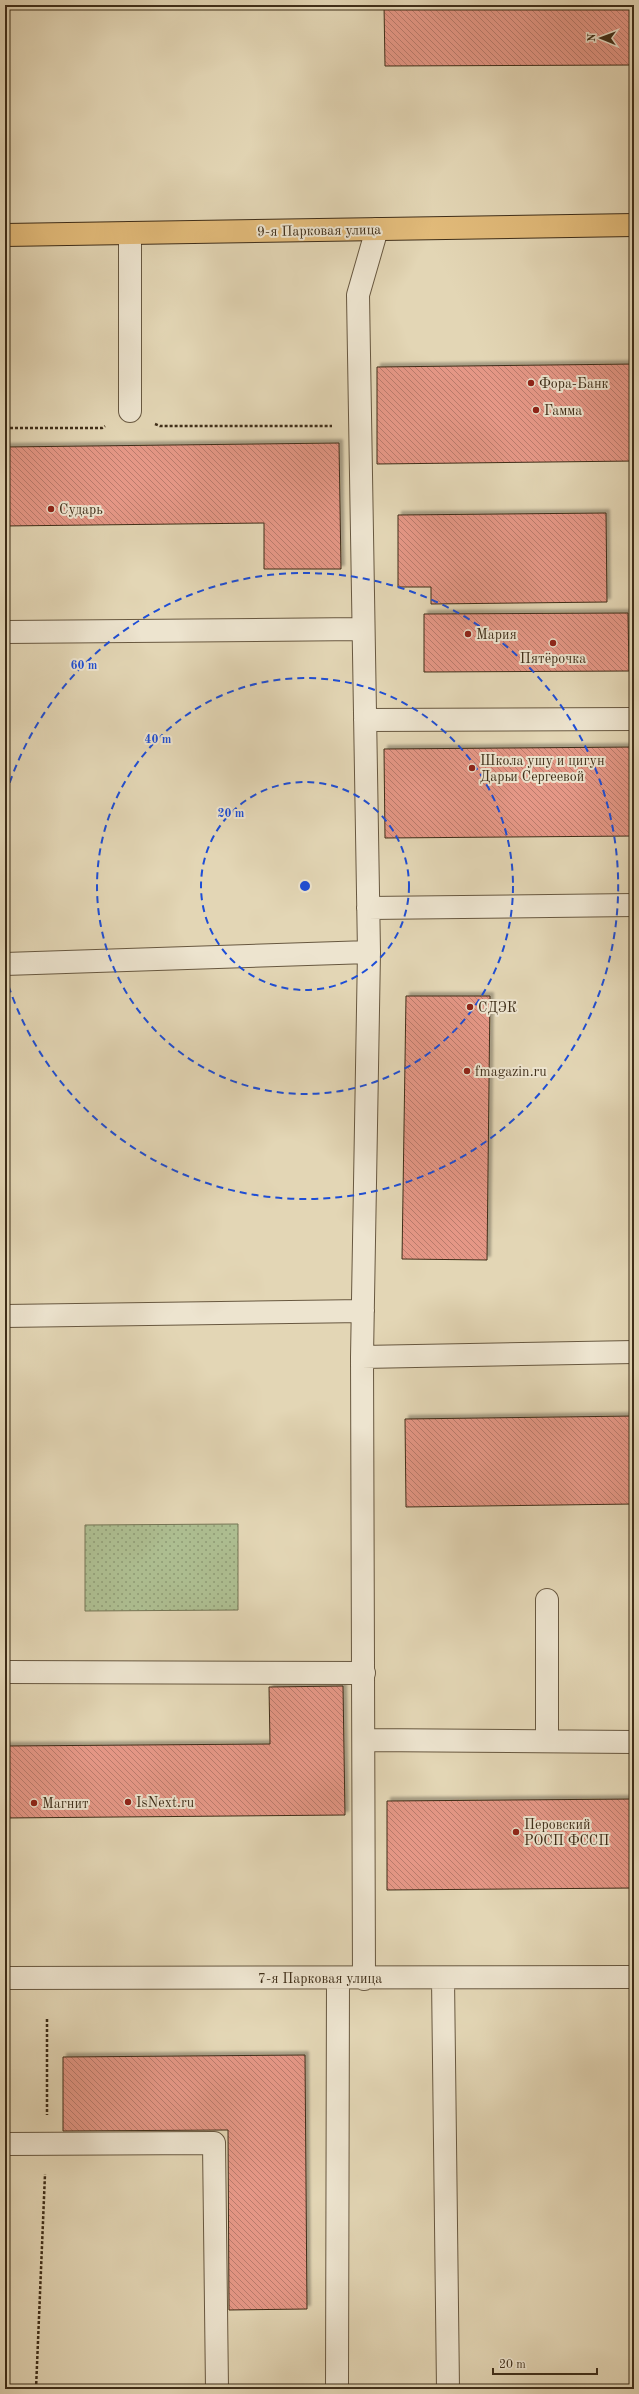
<svg xmlns="http://www.w3.org/2000/svg" width="639" height="2394" font-family="'Old Standard TT',serif">
  <defs>
    <pattern id="park-dots" width="8" height="8" patternUnits="userSpaceOnUse"><rect width="8" height="8" fill="#aebf92"/><path d="M2 2h.1M6 6h.1" fill="none" stroke="#8f9c76" stroke-width="1.8" stroke-linecap="round"/></pattern>
    <pattern id="building-back-hatch" width="6" height="6" patternUnits="userSpaceOnUse"><rect width="6" height="6" fill="#e59786"/><path d="M-1 5l2 2M0 0l6 6M5-1l2 2" fill="none" stroke="#bb7c6d"/></pattern>
    <filter id="shadow"><feDropShadow dx="3.5" dy="-3.5" stdDeviation="1" flood-color="#0004"/></filter>
  </defs>
  <rect width="100%" height="100%" fill="#e3d6b5"/>
  <filter id="stains"><feTurbulence type="fractalNoise" baseFrequency=".005" numOctaves="4"/><feColorMatrix values="0 0 0 0 .2 0 0 0 0 .09 0 0 0 0 .02 0 0 0 .5 -.17"/></filter>
  <radialGradient id="worn" r=".72"><stop offset=".6" stop-color="#630" stop-opacity="0"/><stop offset="1" stop-color="#630" stop-opacity=".3"/></radialGradient>
  <!-- park -->
  <path fill="url(#park-dots)" stroke="#767656" d="M238 1524V1610L85 1611V1525Z"/>
  <!-- building -->
  <path fill="url(#building-back-hatch)" stroke="#3f2e19" filter="url(#shadow)" d="M384 5H634V65L385 66Z
    M634 364V461L377 464V367Z
    M339 443 341 569H264V523L5 526V447Z
    M606 513 607 602 431 604V587H398V515Z
    M628 613 629 671 424 672V614Z
    M634 747V836L385 838 384 749Z
    M406 996H490L487 1260 402 1259Z
    M634 1416V1504L406 1507 405 1419Z
    M343 1686 345 1815 5 1818V1746L270 1744 269 1687Z
    M634 1799V1888L387 1890V1801Z
    M305 2055 307 2309 229 2310 228 2130 63 2131V2057Z"/>
  <g fill="none" stroke-linecap="round" stroke-linejoin="round">
    <!-- minor casing -->
    <g stroke="#685840" stroke-width="24">
      <path id="minor" d="M130 233V411
        M5 632 362 629
        M365 720 634 719
        M368 908 634 905
        M5 964 369 952
        M5 1316 363 1311
        M362 1357 634 1352
        M5 1672 364 1673
        M365 1740 634 1742
        M547 1741V1600
        M5 1978 634 1977
        M443 1978 448 2389
        M364 1979 362 1357 369 952 358 295 377 229
        M5 2144 214 2143 217 2389
        M337 2389 338 1979"/>
    </g>
    <!-- major casing -->
    <g stroke="#3f2e19" stroke-width="24">
      <path id="major" d="M5 235 634 225"/>
    </g>
    <!-- path -->
    <path stroke="#3f2e19" stroke-width="2.5" stroke-dasharray="3 2" stroke-linecap="butt" d="M155 424 160 426H332
      M5 428H102L105 426
      M47 2019V2115
      M36 2389 45 2174"/>
    <!-- minor -->
    <use href="#minor" stroke="#ede4cf" stroke-width="22"/>
    <!-- major -->
    <use href="#major" stroke="#e2bb7a" stroke-width="22"/>
  </g>
  <!-- distance rings -->
  <g fill="none" stroke="#1d4ed8" stroke-width="2" stroke-dasharray="7 5">
    <circle cx="305" cy="886" r="104"/>
    <circle cx="305" cy="886" r="208"/>
    <path d="M6 794A313 313 0 1 1 6 978"/>
  </g>
  <!-- markers -->
  <g fill="#8f2418" stroke="#ede4cf" stroke-width="1.5">
    <circle cx="531" cy="383" r="4"/>
    <circle cx="536" cy="410" r="4"/>
    <circle cx="51" cy="509" r="4"/>
    <circle cx="468" cy="634" r="4"/>
    <circle cx="553" cy="643" r="4"/>
    <circle cx="472" cy="768" r="4"/>
    <circle cx="470" cy="1007" r="4"/>
    <circle cx="467" cy="1071" r="4"/>
    <circle cx="128" cy="1802" r="4"/>
    <circle cx="34" cy="1803" r="4"/>
    <circle cx="516" cy="1832" r="4"/>
  </g>
  <g text-anchor="middle" stroke-width="4" stroke-linejoin="round" paint-order="stroke">
    <!-- street labels -->
    <g font-size="14" fill="#3f2e19" stroke="#ede4cf">
      <text transform="translate(319 230) rotate(-1)" y="5">9-я Парковая улица</text>
      <text x="320" y="1983">7-я Парковая улица</text>
    </g>
    <!-- poi labels -->
    <g font-size="14" fill="#3f2e19" stroke="#ede4cf" text-anchor="start">
      <text x="539" y="388">Фора-Банк</text>
      <text x="544" y="415">Гамма</text>
      <text x="59" y="514">Сударь</text>
      <text x="476" y="639">Мария</text>
      <text x="553" y="663" text-anchor="middle">Пятёрочка</text>
      <text x="480" y="765">Школа ушу и цигун<tspan x="480" dy="16">Дарьи Сергеевой</tspan></text>
      <text x="478" y="1012">СДЭК</text>
      <text x="475" y="1076">fmagazin.ru</text>
      <text x="136" y="1807">IsNext.ru</text>
      <text x="42" y="1808">Магнит</text>
      <text x="524" y="1829">Перовский<tspan x="524" dy="16">РОСП ФССП</tspan></text>
    </g>
  </g>
  <circle cx="305" cy="886" r="6" fill="#1d4ed8" stroke="#ede4cf" stroke-width="2"/>
  <g font-size="12" text-anchor="middle" font-weight="bold" fill="#1d4ed8" stroke="#ede4cf" stroke-width="4" stroke-linejoin="round" paint-order="stroke">
    <text x="84" y="669">60 m</text>
    <text x="158" y="743">40 m</text>
    <text x="231" y="817">20 m</text>
  </g>
  <!-- margin -->
  <rect width="639" height="2394" fill="none" stroke="#e3d6b5" stroke-width="20"/>
  <rect x="6" y="6" width="627" height="2382" fill="none" stroke="#3f2e19" stroke-width="2"/>
  <rect x="10" y="10" width="619" height="2374" fill="none" stroke="#3f2e19"/>
  <!-- north arrow -->
  <g transform="translate(601 38) rotate(271)" stroke="#ede4cf" stroke-width="3" paint-order="stroke">
  <path d="M0-3L7 15L0 10L-7 15Z" fill="#3f2e19"/>
  <text y="-6" font-size="11" font-weight="bold" text-anchor="middle" fill="#3f2e19">N</text>
  </g>
  <!-- scale -->
  <path d="M493 2368v6h104v-6" fill="none" stroke="#3f2e19" stroke-width="2"/>
  <text x="499" y="2368" font-size="12" fill="#3f2e19" stroke="#ede4cf" stroke-width="3" paint-order="stroke">20 m</text>
  <rect width="100%" height="100%" filter="url(#stains)"/>
  <rect width="100%" height="100%" fill="url(#worn)"/>
</svg>
